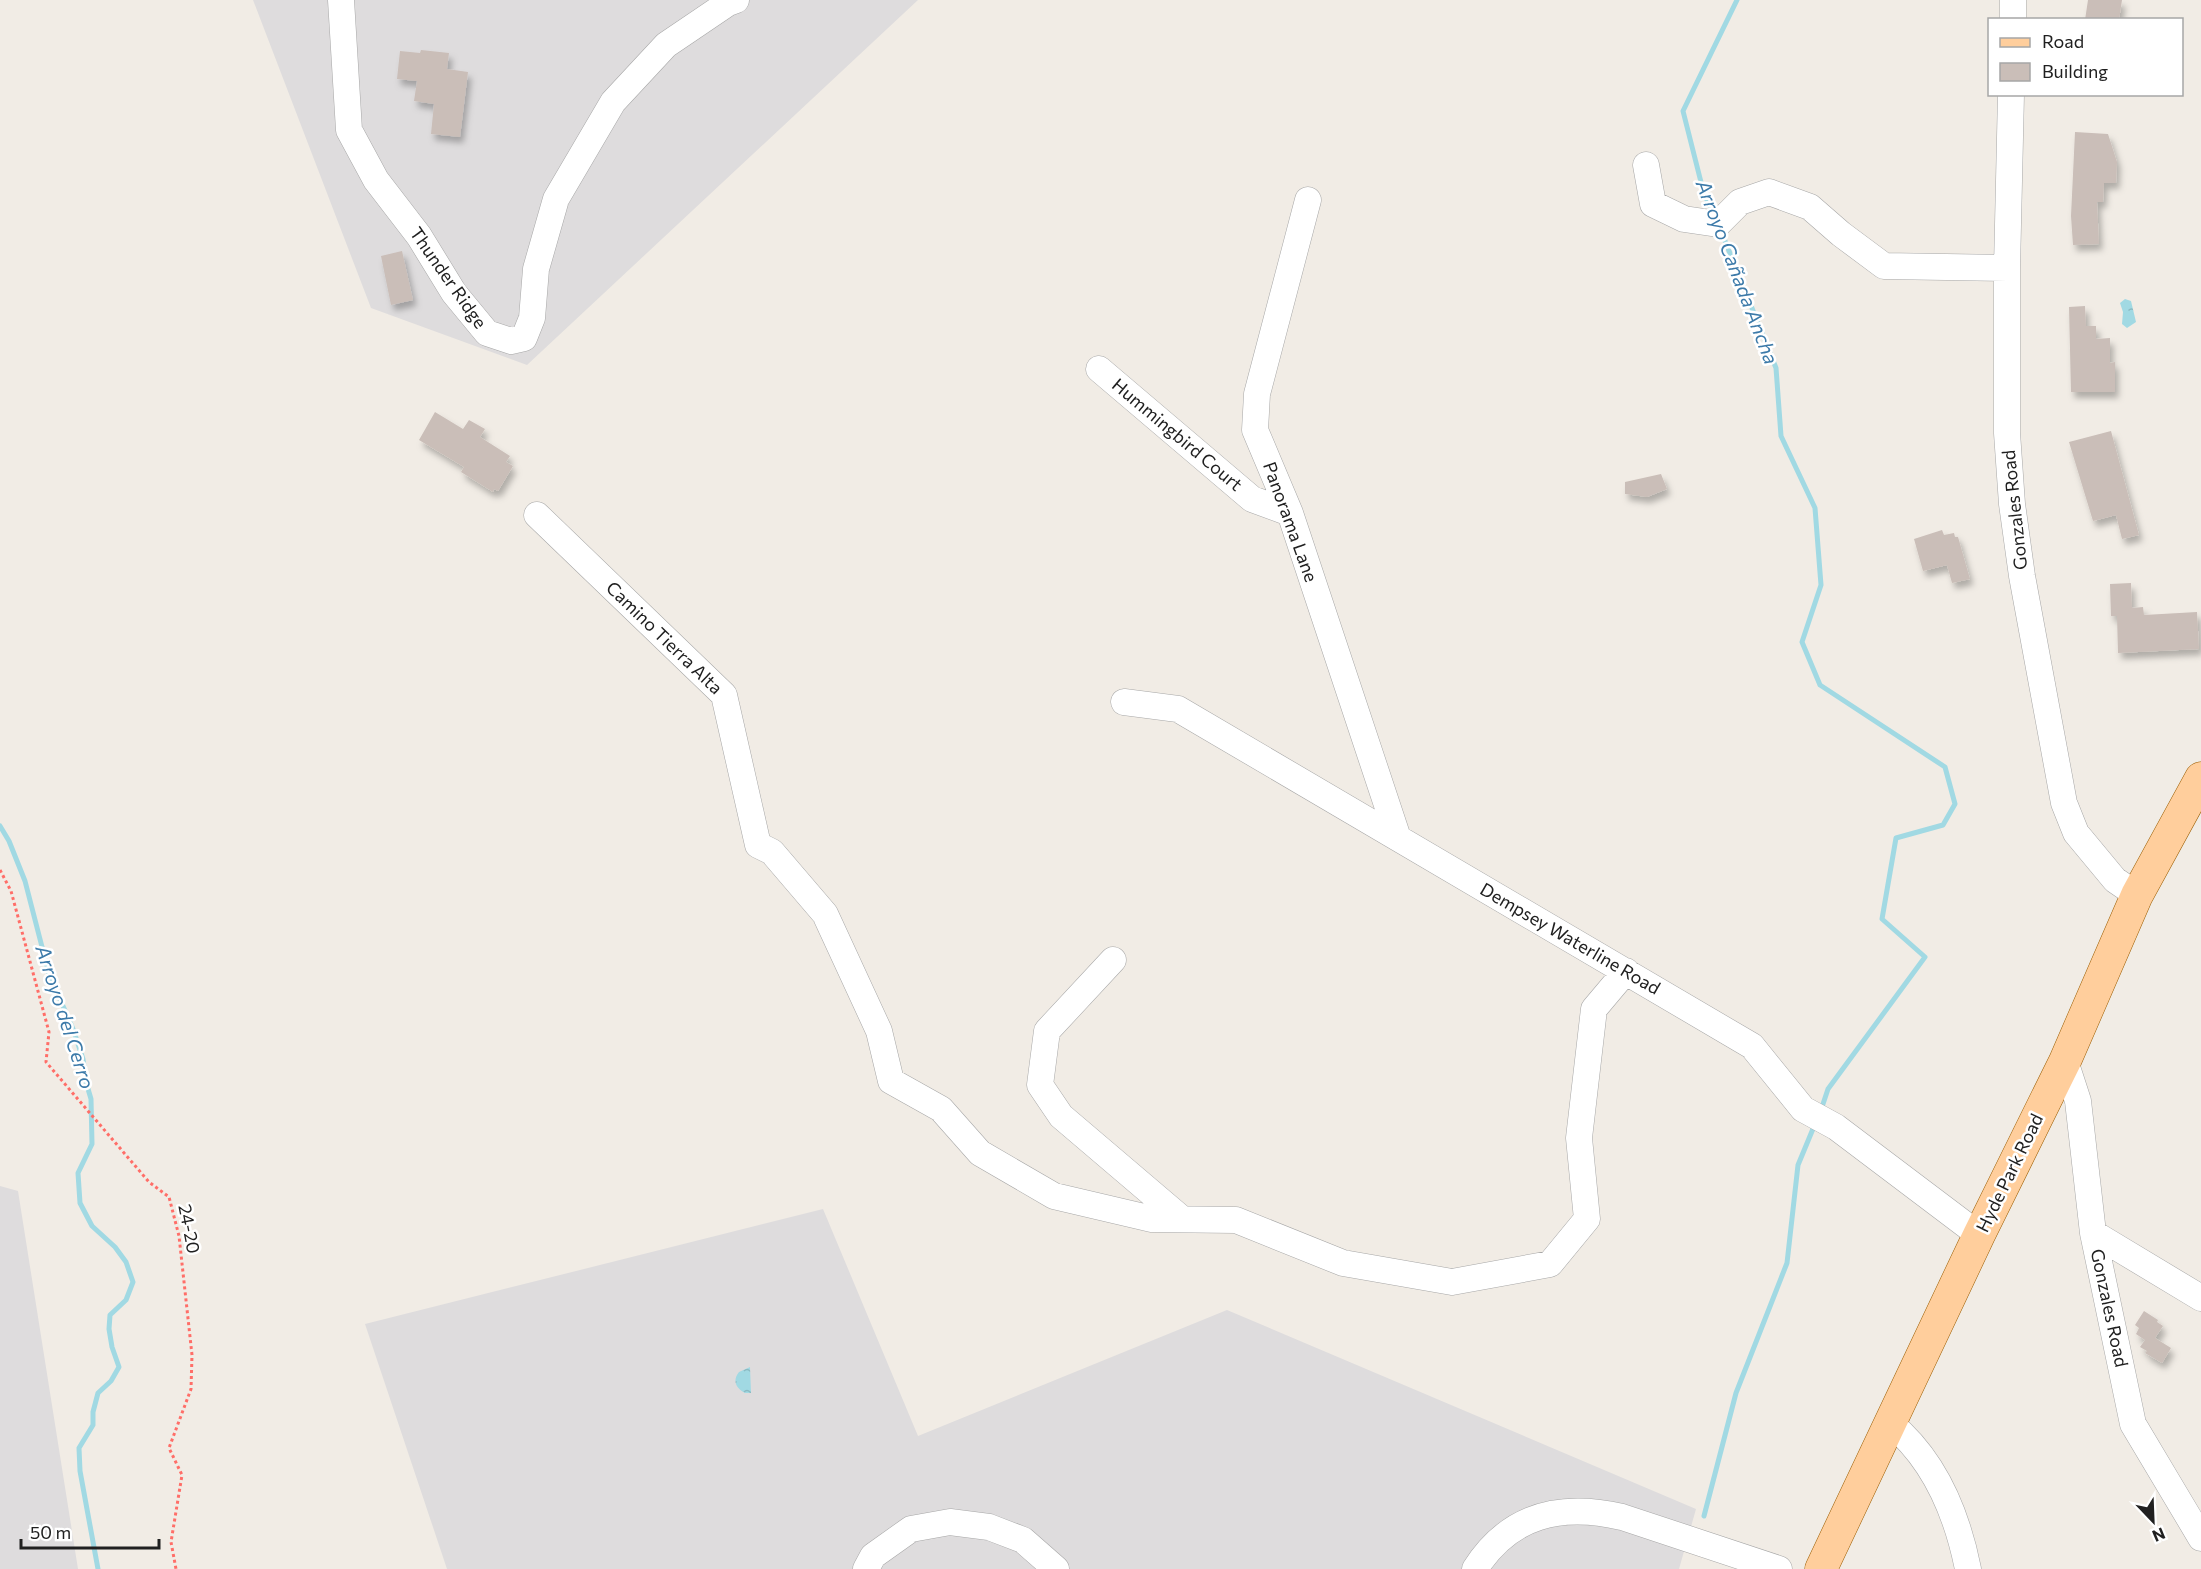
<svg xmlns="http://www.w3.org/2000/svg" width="2201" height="1569" font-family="Commissioner,sans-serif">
  <defs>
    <pattern id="water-ripples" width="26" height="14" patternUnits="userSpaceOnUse" patternTransform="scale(1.5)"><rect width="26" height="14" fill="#a1d9e3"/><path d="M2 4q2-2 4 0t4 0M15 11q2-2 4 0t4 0" fill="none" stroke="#8abac2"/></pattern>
    <filter id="shadow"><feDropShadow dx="3.5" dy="6" stdDeviation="3" flood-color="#0004"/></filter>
  </defs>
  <rect width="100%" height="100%" fill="#f1ece5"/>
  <!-- residential -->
  <path fill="#dedcdd" d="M253 0H918L527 365 371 308Z
    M0 1186 18 1191 78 1569H0Z
    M823 1209 918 1436 1227 1310 1696 1509 1679 1569H447L365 1324Z"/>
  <!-- water -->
  <path fill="url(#water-ripples)" d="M2125 299 2131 301 2136 322 2127 328 2122 324 2123 312 2120 303Z
    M750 1367 751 1393H745C736 1388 732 1381 739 1372Z"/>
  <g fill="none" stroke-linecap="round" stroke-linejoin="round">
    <!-- stream -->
    <path stroke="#a1d9e3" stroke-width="5" d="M1714 215 1704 194 1683 111 1737 0
      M1721 231 1776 368 1781 436 1815 508 1821 585 1802 642 1820 685 1945 767 1955 804 1943 825 1896 838 1882 919 1925 957 1828 1089 1821 1110
      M0 826 9 841 25 881 49 974 73 1029 83 1059 86 1082 91 1099 92 1144 78 1173 80 1203 92 1226 115 1247 126 1262 133 1282 126 1300 110 1315 109 1329 112 1347 119 1367 111 1381 98 1393 93 1412V1425L79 1448 80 1471 98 1569
      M1704 1516 1736 1393 1787 1263 1798 1165 1815 1124"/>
  </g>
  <!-- building -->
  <path fill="#cabeb8" filter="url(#shadow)" d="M2088 0H2122L2119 20H2085Z
    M421 50 449 53 447 69 468 72 460 137 431 134 434 104 414 101 417 81 397 79 400 51 420 53Z
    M2075 132 2108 134 2117 162 2116 183H2104L2103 202H2097L2099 244 2073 245 2071 216Z
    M402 251 413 300 391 305 381 256Z
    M2085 306 2086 326H2096V339L2110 338V363L2115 362V392H2071L2069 307Z
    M435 412 463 429 469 420 485 429 480 437 510 456 506 462 513 466 498 491 494 489 493 492 461 472 464 467 419 440Z
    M2111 431 2139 535 2122 539 2116 515 2093 521 2069 442Z
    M1661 474 1667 489 1647 497 1625 494V482Z
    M1942 530 1944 535 1954 533 1955 537H1958L1970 579 1952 583 1947 565 1923 571 1914 539Z
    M2131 583 2132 608 2143 607 2144 615 2197 612 2199 649 2118 653 2117 616H2111L2110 584Z
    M2144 1311 2158 1320 2157 1322 2163 1326 2155 1338 2171 1348 2162 1363 2145 1353 2147 1351 2140 1347 2145 1340 2136 1334 2139 1328 2135 1325Z"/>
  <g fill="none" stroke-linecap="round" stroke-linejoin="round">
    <!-- minor casing -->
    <g stroke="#a7a7a7" stroke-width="27">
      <path id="minor" d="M341 0 349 130 376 180 419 236 454 293 487 333 511 341 524 338 532 318 536 269 556 199 613 102 666 45 728 3 736 0
        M2013 20V0
        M2011 94 2007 268V433L2012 504 2022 576 2064 803 2076 833 2115 880 2137 895
        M1646 165 1653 204 1684 219 1718 224 1740 202 1769 192 1810 207 1841 234 1884 266 2007 268
        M1308 200 1257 394 1255 430 1290 513 1398 838
        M1099 369 1252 499 1290 513
        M537 515 724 695 758 845 772 852 825 914 879 1031 891 1081 941 1109 980 1153 1054 1196 1152 1219 1236 1220 1343 1263 1452 1282 1550 1264 1587 1219 1579 1138 1594 1009 1626 971
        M1124 702 1178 709 1752 1046 1803 1109 1836 1127 1979 1235
        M1113 960 1047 1031 1040 1085 1061 1116 1182 1219
        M2065 1061 2078 1101 2093 1233 2133 1424 2201 1538
        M2093 1233 2201 1298
        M1890 1423C1934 1459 1957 1514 1968 1569
        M866 1569 873 1556 911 1529 950 1522 989 1527 1023 1540 1056 1569
        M1475 1569C1510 1514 1561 1503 1622 1517L1779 1569"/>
    </g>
    <!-- major casing -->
    <g stroke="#9b5d00" stroke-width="33">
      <path id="major" d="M1821 1569 1979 1235 2065 1061 2137 895 2201 778"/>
    </g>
    <!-- path -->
    <path stroke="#ff6e68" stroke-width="3" stroke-dasharray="3 3" stroke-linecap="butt" d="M0 870 11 891 49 1032 46 1062 149 1182 169 1197 179 1236 192 1355 191 1389 169 1448 182 1475 171 1542 176 1569"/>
    <!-- minor -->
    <use href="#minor" stroke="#fff" stroke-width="26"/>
    <!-- major -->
    <use href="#major" stroke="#ffce9c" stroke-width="32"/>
  </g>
  <g text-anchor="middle" stroke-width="5" stroke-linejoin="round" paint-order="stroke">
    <!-- street labels -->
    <g font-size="18" fill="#202020" stroke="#fff">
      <text transform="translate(448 278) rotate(55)" y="6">Thunder Ridge</text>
      <text transform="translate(1177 435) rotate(40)" y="6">Hummingbird Court</text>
      <text transform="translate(2015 510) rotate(-96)" y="6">Gonzales Road</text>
      <text transform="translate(1290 522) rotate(70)" y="6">Panorama Lane</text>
      <text transform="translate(664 638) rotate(44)" y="6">Camino Tierra Alta</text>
      <text transform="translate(1570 939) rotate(30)" y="6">Dempsey Waterline Road</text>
      <text transform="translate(2010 1173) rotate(-64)" y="6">Hyde Park Road</text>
      <text transform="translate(189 1229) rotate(79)" y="6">24-20</text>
      <text transform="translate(2109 1308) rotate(78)" y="6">Gonzales Road</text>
    </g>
    <!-- water labels -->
    <g font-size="20" font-style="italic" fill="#3c7aa9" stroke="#fff">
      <text transform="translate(1737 272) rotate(69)" y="7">Arroyo Cañada Ancha</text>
      <text transform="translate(65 1017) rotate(72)" y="7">Arroyo del Cerro</text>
    </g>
  </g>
  <!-- legend -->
  <rect x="1988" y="18" width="195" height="78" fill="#ffffff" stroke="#a6a6a6" stroke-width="1.5"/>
  <rect x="2000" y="38" width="30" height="9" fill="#ffce9c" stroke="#a6a6a6" stroke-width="1.5"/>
  <text x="2042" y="48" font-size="18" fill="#202020">Road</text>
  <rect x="2000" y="63" width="30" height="18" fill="#cabeb8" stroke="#a6a6a6" stroke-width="1.5"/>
  <text x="2042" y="78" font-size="18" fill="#202020">Building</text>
  <!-- north arrow -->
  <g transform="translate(2153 1521) rotate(157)" stroke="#ffffff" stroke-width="4.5" paint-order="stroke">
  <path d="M0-4.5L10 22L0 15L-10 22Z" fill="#202020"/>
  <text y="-9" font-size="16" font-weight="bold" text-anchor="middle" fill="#202020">N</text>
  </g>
  <!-- scale -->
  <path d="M21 1539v9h138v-9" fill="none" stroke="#202020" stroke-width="3"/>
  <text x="30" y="1539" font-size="18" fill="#202020" stroke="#ffffff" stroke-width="4.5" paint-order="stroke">50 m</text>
</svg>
